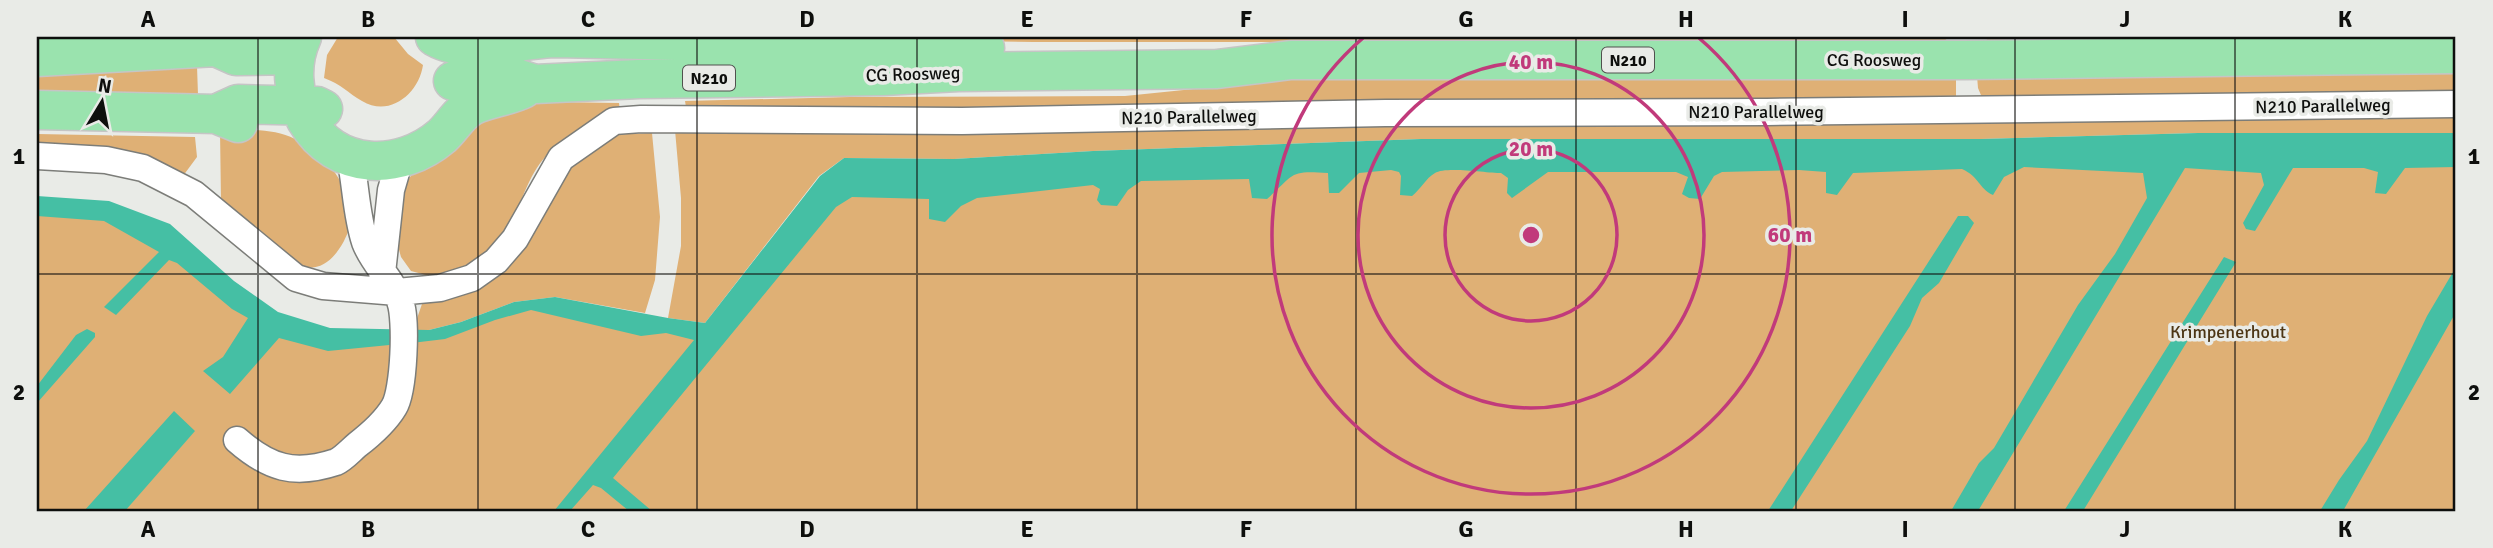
<svg xmlns="http://www.w3.org/2000/svg" width="2493" height="548" font-family="Signika,sans-serif">
  <rect width="100%" height="100%" fill="#e9ebe7"/>
  <!-- green -->
  <path fill="#dfb075" d="M338 37H394L408 54 423 65C419 93 390 118 362 101 348 93 341 84 324 78L327 55Z
    M937 37H1949L1943 42H1034L970 41Z
    M1984 37H2456L1990 42Z
    M197 66 198 95H37V70Z
    M2456 73V96L1983 100 1978 88 1977 76Z
    M1956 77V101L851 117 686 107 685 101 850 97 1125 96 1292 79Z
    M552 102 619 103 620 111C601 122 565 139 550 152 529 172 524 198 511 222 496 249 467 266 441 279L411 271 401 257 398 246 403 189 412 174 462 128 506 105Z
    M2456 115V133H2198L1981 139H1421L1093 151 954 159 844 158 819 176 705 323 668 318 681 246V198L675 130Z
    M220 130C245 130 273 128 295 139 310 147 331 164 339 179 347 193 350 210 349 226 349 232 346 236 344 241 334 259 322 271 301 267L221 202Z
    M652 133 660 217 655 280 645 313 555 297 514 302 461 322 429 330H413L422 304 459 294 565 163 603 135Z
    M37 134 195 137 197 157 180 180 37 152Z
    M2456 150V511H37V206L150 227 286 331 445 332 527 306 713 339 845 182 2011 154Z"/>
  <!-- water -->
  <path fill="#45bfa4" d="M2198 133H2456V167L2405 168 2386 194 2375 193 2378 172 2364 168H2293L2255 231 2246 229 2243 223 2264 185 2261 173 2185 168 1978 511H1951L1979 463 1994 448 2078 305 2115 254 2147 198 2143 173 2024 167 2004 177 1993 195C1978 188 1980 177 1962 169L1853 173 1837 195 1826 193V172L1799 170 1722 172 1714 176 1700 199 1689 198 1682 194 1688 177 1676 172H1548L1512 198 1507 193 1508 178 1501 173C1488 173 1445 166 1435 173 1426 178 1420 190 1412 196L1400 195 1401 176 1399 172 1391 170 1359 173 1339 193H1329L1328 173C1288 170 1295 174 1267 199L1252 198 1249 179 1141 181 1128 190 1117 206 1101 205 1097 200 1100 189 1093 185 977 198 961 206 945 222 929 219V199L852 197 836 207 613 478 652 511H629L601 488 593 485 570 511H554L694 340 666 333 641 336 531 310 495 320 445 339 420 342 328 351 279 338 230 394 203 371 223 357 248 318 232 309 177 263 169 260 116 315 104 307 159 252 104 221 37 216V196L109 201 170 224 234 281 278 312 330 328 429 330 461 322 514 302 555 297 668 318 705 323 820 176 844 158 954 159 1093 151 1421 139H1981Z
    M1958 216H1968L1974 223 1939 283 1922 298 1910 326 1791 511H1768Z
    M2224 257 2236 262 2083 511H2064Z
    M2456 267V312L2343 511H2320L2339 480 2367 441 2427 316Z
    M87 329 95 333V337L37 403V386L76 335Z
    M174 411 195 431 125 511H84Z"/>
  <g fill="none" stroke-linecap="round" stroke-linejoin="round">
    <!-- minor casing -->
    <g stroke="#7c7d79" stroke-width="29">
      <path id="minor" d="M37 156 106 160 143 168 194 194 296 278 323 286 397 292 440 288 472 278 496 261 515 239 561 158 614 121 641 119 962 121 1385 113 1767 112 2456 104
        M382 273 391 190 400 159
        M237 440C269 468 294 476 336 462 343 459 350 451 357 445 370 435 385 422 394 407 404 391 407 319 400 301 393 280 373 264 365 242 356 215 356 185 350 157"/>
    </g>
    <!-- primary casing -->
    <g stroke="#c5c5c5" stroke-width="41">
      <path id="primary" d="M302 37C290 63 292 95 306 120 336 171 400 172 442 136 452 127 459 113 472 106 487 98 507 97 523 89
        M435 37C470 57 520 38 557 38L985 48
        M37 57 216 47 236 56 296 55
        M453 81 510 76 535 84 639 79 883 76 958 72 1217 69 1291 60H1965L2456 54
        M37 110 216 114 238 123
        M216 114 238 104 317 106 323 109"/>
    </g>
    <!-- minor -->
    <use href="#minor" stroke="#fff" stroke-width="26"/>
    <!-- primary -->
    <use href="#primary" stroke="#9ae3ae" stroke-width="38"/>
  </g>
  <!-- grid -->
  <path fill="none" stroke="#0e0f0d" stroke-width="2" stroke-opacity="0.55" d="M258 37V511M478 37V511M697 37V511M917 37V511M1137 37V511M1356 37V511M1576 37V511M1796 37V511M2015 37V511M2235 37V511M37 274H2456"/>
  <!-- distance rings -->
  <g fill="none" stroke="#c13a7b" stroke-width="3.5">
    <circle cx="1531" cy="235" r="86"/>
    <circle cx="1531" cy="235" r="173"/>
    <path d="M1699 38A259 259 0 1 1 1363 38"/>
  </g>
  <g text-anchor="middle" stroke-width="7" stroke-linejoin="round" paint-order="stroke">
    <!-- shield labels -->
    <g fill="#e9ebe7" stroke="#50514e" stroke-width="2">
      <rect x="1602" y="47.5" width="52" height="25" rx="5"/>
      <rect x="683" y="65.5" width="52" height="25" rx="5"/>
    </g>
    <g font-size="16" font-weight="bold" fill="#0e0f0d">
      <text x="1628" y="66">N210</text>
      <text x="709" y="84">N210</text>
    </g>
    <!-- street labels -->
    <g font-size="18" fill="#0e0f0d" stroke="#e9ebe7">
      <text x="1874" y="66">CG Roosweg</text>
      <text transform="translate(913 74) rotate(-2)" y="6">CG Roosweg</text>
      <text transform="translate(2323 106) rotate(-1)" y="6">N210 Parallelweg</text>
      <text x="1756" y="118">N210 Parallelweg</text>
      <text transform="translate(1189 117) rotate(-1)" y="6">N210 Parallelweg</text>
    </g>
    <!-- park labels -->
    <g font-size="18" fill="#4c3514" stroke="#e9ebe7">
      <text x="2228" y="338">Krimpenerhout</text>
    </g>
  </g>
  <circle cx="1531" cy="235" r="10" fill="#c13a7b" stroke="#e9ebe7" stroke-width="3.5"/>
  <g font-size="21" text-anchor="middle" font-weight="bold" fill="#c13a7b" stroke="#e9ebe7" stroke-width="7" stroke-linejoin="round" paint-order="stroke">
    <text x="1531" y="69">40 m</text>
    <text x="1531" y="156">20 m</text>
    <text x="1790" y="242">60 m</text>
  </g>
  <!-- border -->
  <rect width="2493" height="548" fill="none" stroke="#e9ebe7" stroke-width="77"/>
  <!-- north arrow -->
  <g transform="translate(102 102) rotate(10)" stroke="#e9ebe7" stroke-width="5" paint-order="stroke">
  <path d="M0-5L12 26L0 18L-12 26Z" fill="#0e0f0d"/>
  <text y="-10" font-size="19" font-weight="bold" text-anchor="middle" fill="#0e0f0d">N</text>
  </g>
  <rect x="38" y="38" width="2416" height="472" fill="none" stroke="#0e0f0d" stroke-width="2.5"/>
  <g font-size="23" text-anchor="middle" font-weight="bold" fill="#0e0f0d">
    <text x="148" y="27">A</text>
    <text x="368" y="27">B</text>
    <text x="588" y="27">C</text>
    <text x="807" y="27">D</text>
    <text x="1027" y="27">E</text>
    <text x="1246" y="27">F</text>
    <text x="1466" y="27">G</text>
    <text x="1686" y="27">H</text>
    <text x="1905" y="27">I</text>
    <text x="2125" y="27">J</text>
    <text x="2345" y="27">K</text>
    <text x="19" y="164">1</text>
    <text x="2474" y="164">1</text>
    <text x="19" y="400">2</text>
    <text x="2474" y="400">2</text>
    <text x="148" y="537">A</text>
    <text x="368" y="537">B</text>
    <text x="588" y="537">C</text>
    <text x="807" y="537">D</text>
    <text x="1027" y="537">E</text>
    <text x="1246" y="537">F</text>
    <text x="1466" y="537">G</text>
    <text x="1686" y="537">H</text>
    <text x="1905" y="537">I</text>
    <text x="2125" y="537">J</text>
    <text x="2345" y="537">K</text>
  </g>
</svg>
